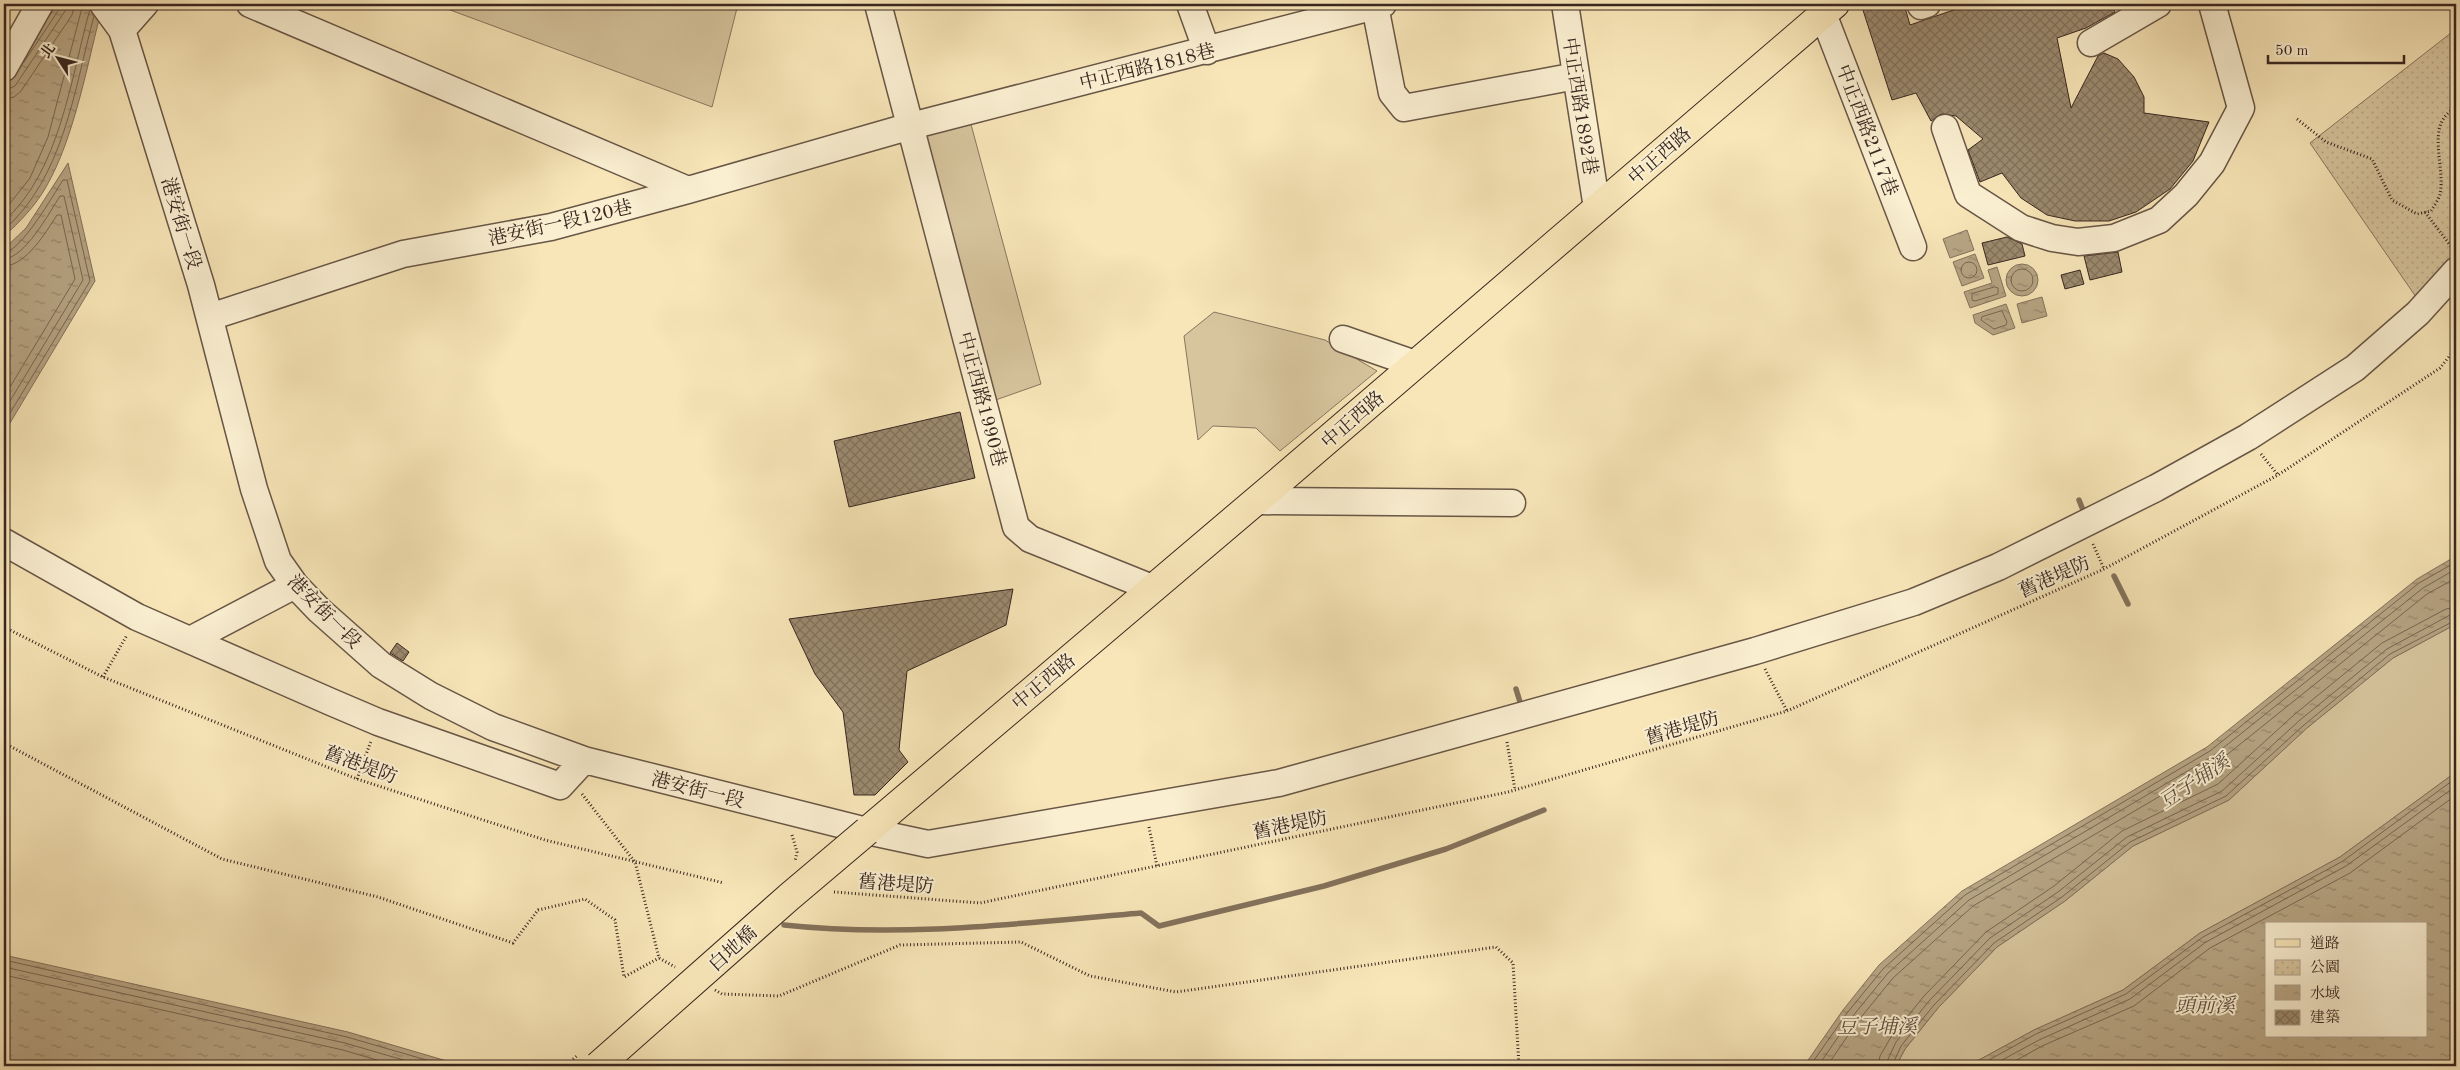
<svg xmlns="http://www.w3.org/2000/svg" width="2460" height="1070" font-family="'Old Standard TT','Noto Serif TC',serif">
  <defs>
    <pattern id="park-dots" width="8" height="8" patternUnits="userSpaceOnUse" patternTransform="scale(1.25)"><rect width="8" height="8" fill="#d7c59e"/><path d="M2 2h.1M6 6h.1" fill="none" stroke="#b9a988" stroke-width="1.8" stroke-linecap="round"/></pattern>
    <pattern id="water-ripples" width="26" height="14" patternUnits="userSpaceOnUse" patternTransform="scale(1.25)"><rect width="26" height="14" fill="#b7a584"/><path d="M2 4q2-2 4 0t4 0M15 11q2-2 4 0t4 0" fill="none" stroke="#96866c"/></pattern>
    <pattern id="building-cross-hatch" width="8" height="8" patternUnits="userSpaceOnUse" patternTransform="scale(1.25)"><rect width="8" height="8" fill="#9c8a6f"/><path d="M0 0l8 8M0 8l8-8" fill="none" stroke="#80715b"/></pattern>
  </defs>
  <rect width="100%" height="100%" fill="#f8e6b8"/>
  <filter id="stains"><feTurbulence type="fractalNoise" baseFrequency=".004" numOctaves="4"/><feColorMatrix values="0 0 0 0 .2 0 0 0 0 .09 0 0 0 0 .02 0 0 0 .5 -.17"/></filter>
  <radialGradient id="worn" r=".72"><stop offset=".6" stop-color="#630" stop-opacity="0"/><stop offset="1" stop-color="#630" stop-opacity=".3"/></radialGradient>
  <!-- green -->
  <path fill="#d7c59e" stroke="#88765f" d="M434 4H738L712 107Z
    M969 117 1041 384 987 403 918 130Z
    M1214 312 1325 340 1377 371 1280 451 1256 428 1213 426 1198 440 1184 336Z
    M2456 624V772L2340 857 2200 933 2123 990 2034 1030 1968 1066H1896L1905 1049 1938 1008 1997 947 2065 901 2133 846 2229 800 2307 728 2393 658Z"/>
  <!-- park -->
  <path fill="url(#park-dots)" stroke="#88765f" d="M2456 29V257L2416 297 2310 143Z"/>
  <!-- water -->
  <path fill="url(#water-ripples)" stroke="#84725c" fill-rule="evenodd" d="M57 4H103C88 60 75 137 46 187 36 205 19 223 4 236V83Z
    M68 163 95 281 4 433V249L26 228Z
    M1967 230 1974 250 1950 258 1943 239Z
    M1975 254 1984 278 1962 286 1953 262Z
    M2006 280a16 16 0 1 1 32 0a16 16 0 1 1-32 0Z
    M1997 267 2006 296 1970 308 1964 292 1992 283 1988 270Z
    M2042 297 2047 316 2022 323 2017 304Z
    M2006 304 2015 328 1993 335 1975 323 1973 315Z
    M2456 556V624L2393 658 2307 728 2229 800 2133 846 2065 901 1997 947 1938 1008 1905 1049 1896 1066H1804L1843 1010 1879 965 1962 891 2207 747 2417 579Z
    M2456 772V1066H1968L2034 1030 2123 990 2200 933 2340 857ZM2266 924H2426V1036H2266Z
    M4 955 348 1032 464 1066H4Z"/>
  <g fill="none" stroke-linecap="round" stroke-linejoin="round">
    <!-- shore -->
    <path stroke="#786652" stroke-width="1" d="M24 62 60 8 61 4
      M4 91 15 86 65 11 67 4
      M4 99 14 97 21 91 72 15 75 4
      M4 211 30 178 48 137 83 4
      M4 221C60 172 71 77 90 9
      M4 230C64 177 74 90 94 16
      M4 253C22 250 52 197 63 180H67L90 281 4 423
      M4 259C25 258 49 213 60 196H64L83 280 4 411
      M1961 270a8 8 0 1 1 16 0a8 8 0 1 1-16 0Z
      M4 266C26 266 46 232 57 215H61L75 279 4 397
      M2011 280a11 11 0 1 1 22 0a11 11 0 1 1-22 0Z
      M1995 287 1998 288V294L1975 301 1972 300V294Z
      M2002 311 2007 322 2006 325 1994 329 1981 320 1982 317Z
      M4 960 347 1037 447 1066
      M4 967 345 1043 424 1066
      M4 975 343 1050 397 1066
      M1810 1066 1847 1013 1883 969 1965 895 2210 751 2419 583 2456 562
      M1818 1066 1852 1017 1888 973 1969 900 2213 756 2423 588 2456 569
      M1827 1066 1858 1021 1893 978 1973 906 2218 762 2427 594 2456 578
      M1878 1066 1880 1056 1891 1037 1924 996 1986 932 2054 886 2122 831 2218 784 2295 714 2382 643 2446 609 2456 607
      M1885 1066 1896 1042 1929 1001 1990 938 2058 892 2127 837 2222 791 2300 720 2387 649 2450 615 2456 614
      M1892 1066 1901 1046 1934 1005 1994 943 2062 897 2130 842 2226 796 2304 725 2390 654 2456 620
      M1978 1066 2036 1034 2126 994 2203 937 2343 861 2456 778
      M1991 1066 2039 1040 2130 999 2206 942 2346 866 2456 786
      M2006 1066 2042 1046 2134 1006 2210 948 2350 873 2456 795"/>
    <!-- stream -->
    <path stroke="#84725c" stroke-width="5.5" d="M2079 500 2083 510
      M2114 576 2128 604
      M1516 689 1520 702
      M784 925C903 938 1022 923 1141 913L1159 926 1324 886 1446 849 1544 810"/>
  </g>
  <!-- building -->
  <path fill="url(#building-cross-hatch)" stroke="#382620" d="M1861 4H1904L1910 25 1971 4H2111L2115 12 2086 28 2057 38 2071 108 2098 56 2104 53 2118 59 2134 77 2144 97V113L2209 122 2193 161 2170 189 2136 212 2109 221H2075L2047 215 2021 198 2002 173 1980 182 1968 150 1983 139 1956 116 1941 114 1931 121 1916 93 1892 100Z
    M2007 237 2022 244 2025 256 1988 265 1982 243Z
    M2118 252 2122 272 2090 280 2084 256Z
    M2080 270 2084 284 2065 289 2061 275Z
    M960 412 975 478 849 507 834 441Z
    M1013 589 1006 625 907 671 899 750 908 762 875 795H854L843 712 815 674 789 619Z
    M397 643 409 652 403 661 390 653Z"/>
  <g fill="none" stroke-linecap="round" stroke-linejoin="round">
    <!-- minor casing -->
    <g stroke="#685646" stroke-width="29">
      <path id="minor" d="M103 4 122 30 201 285 254 489 278 561 295 585 319 610 381 665 431 696 493 727 584 760 867 831 928 844 1279 783 1755 651 1914 602 1998 567 2156 488 2248 437 2355 368 2418 313 2456 271
        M250 4 688 190
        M878 4 1016 527 1030 539 1152 588
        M1190 4 1207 51
        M1565 4 1597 208
        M1375 6 1392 93 1404 108 1576 76
        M1921 6 1927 4
        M1823 14 1913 247
        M122 30 145 4
        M2091 43 2158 4
        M4 68 40 4
        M1945 128 1968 194 2021 228 2052 238 2078 242 2114 238 2159 220 2186 195 2212 163 2241 108 2212 4
        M210 317 403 254 551 227 688 190 911 126 1383 4
        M1343 339 1415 364
        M1256 501 1512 503
        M4 542 137 617 331 702 378 722 560 786 584 760
        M192 639 295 585"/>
    </g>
    <!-- major casing -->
    <g stroke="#382620" stroke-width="30">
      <path id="major" d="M867 831 1283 478 1835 4"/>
    </g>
    <!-- path -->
    <path stroke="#382620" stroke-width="3" stroke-dasharray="1 2.5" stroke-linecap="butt" d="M2297 119 2326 142 2372 159 2392 200 2417 214 2431 211C2434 206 2439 199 2440 194 2446 166 2424 123 2456 108
      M2425 212 2453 249
      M2261 454 2278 475
      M2093 544 2104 569
      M4 627 103 677 357 779 545 840 724 883
      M1765 669 1787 711
      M103 677 127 635
      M1507 742 1515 790
      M4 743 222 859 378 897 513 943 538 910 585 899 615 920 624 977 659 958
      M357 779 371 741
      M582 794 635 862 659 958 675 967
      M1149 827 1157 866
      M792 835 797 852 795 861
      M834 892 980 903 1508 792 1787 711 2104 569 2278 475 2440 368 2456 348
      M715 990 722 994 779 996 900 945 1021 942 1090 976 1176 992 1496 947 1513 963 1519 1066"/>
    <!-- minor -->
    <use href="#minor" stroke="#faefd1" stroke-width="26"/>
    <!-- major -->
    <use href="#major" stroke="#f8e6b8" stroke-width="28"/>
    <!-- major-bridge casing -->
    <g stroke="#382620" stroke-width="30" stroke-linecap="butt">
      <path id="major-bridge" d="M598 1066 789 897 867 831"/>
    </g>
    <!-- path-bridge -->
    <path stroke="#382620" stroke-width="3" stroke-dasharray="1 2.5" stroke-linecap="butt" d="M565 1066 578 1055"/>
    <!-- major-bridge -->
    <use href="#major-bridge" stroke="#f8e6b8" stroke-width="28"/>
  </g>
  <g text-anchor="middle" stroke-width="4" stroke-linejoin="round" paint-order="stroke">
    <!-- street labels -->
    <g font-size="19" fill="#382620" stroke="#faefd1">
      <text transform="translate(1147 66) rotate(-14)" y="7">中正西路1818巷</text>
      <text transform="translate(1581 106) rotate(81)" y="7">中正西路1892巷</text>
      <text transform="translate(1868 130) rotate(69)" y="7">中正西路2117巷</text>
      <text transform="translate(1659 155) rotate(-41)" y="7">中正西路</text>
      <text transform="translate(560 222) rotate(-13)" y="7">港安街一段120巷</text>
      <text transform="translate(182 223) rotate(73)" y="7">港安街一段</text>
      <text transform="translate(983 399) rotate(75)" y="7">中正西路1990巷</text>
      <text transform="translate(1352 419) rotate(-41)" y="7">中正西路</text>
      <text transform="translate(2054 576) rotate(-24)" y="7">舊港堤防</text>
      <text transform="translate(325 611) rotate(45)" y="7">港安街一段</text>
      <text transform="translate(1043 681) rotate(-40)" y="7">中正西路</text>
      <text transform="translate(1682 727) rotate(-16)" y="7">舊港堤防</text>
      <text transform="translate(361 764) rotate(20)" y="7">舊港堤防</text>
      <text transform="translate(698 789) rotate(14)" y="7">港安街一段</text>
      <text transform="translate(1290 824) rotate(-12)" y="7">舊港堤防</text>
      <text transform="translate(896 883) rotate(4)" y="7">舊港堤防</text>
      <text transform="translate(732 948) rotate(-42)" y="7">白地橋</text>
    </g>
    <!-- water labels -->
    <g font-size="20" font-style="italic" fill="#5e4c3e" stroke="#faefd1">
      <text transform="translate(2194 781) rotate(-34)" y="7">豆子埔溪</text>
      <text x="2205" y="1012">頭前溪</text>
      <text x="1877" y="1033">豆子埔溪</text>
    </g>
  </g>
  <!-- margin -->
  <rect width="2460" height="1070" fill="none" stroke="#f8e6b8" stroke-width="20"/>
  <rect x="5" y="5" width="2450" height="1060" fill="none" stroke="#382620" stroke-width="2.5"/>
  <rect x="10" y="10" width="2440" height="1050" fill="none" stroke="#382620"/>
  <!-- legend -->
  <rect x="2265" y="922" width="162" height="115" fill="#faefd1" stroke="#ac9f8a"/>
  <rect x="2275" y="939" width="25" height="8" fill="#f8e6b8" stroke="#ac9f8a"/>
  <text x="2310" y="948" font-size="15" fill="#382620">道路</text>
  <rect x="2275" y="960" width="25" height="15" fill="url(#park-dots)" stroke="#ac9f8a"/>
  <text x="2310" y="972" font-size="15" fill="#382620">公園</text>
  <rect x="2275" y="985" width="25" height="15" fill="url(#water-ripples)" stroke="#ac9f8a"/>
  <text x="2310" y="998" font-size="15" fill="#382620">水域</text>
  <rect x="2275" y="1010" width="25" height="15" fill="url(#building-cross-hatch)" stroke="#ac9f8a"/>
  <text x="2310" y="1022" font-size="15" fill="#382620">建築</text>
  <!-- north arrow -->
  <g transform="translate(58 58) rotate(306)" stroke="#faefd1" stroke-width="4" paint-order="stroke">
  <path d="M0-4L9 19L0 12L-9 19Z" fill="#382620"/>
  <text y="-8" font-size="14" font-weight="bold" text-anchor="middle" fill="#382620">北</text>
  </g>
  <!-- scale -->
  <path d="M2268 55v8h136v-8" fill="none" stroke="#382620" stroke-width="2.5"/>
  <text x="2275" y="55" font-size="15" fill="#382620" stroke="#faefd1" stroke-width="4" paint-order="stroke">50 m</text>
  <rect width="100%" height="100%" filter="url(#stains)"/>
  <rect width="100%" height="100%" fill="url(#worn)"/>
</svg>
